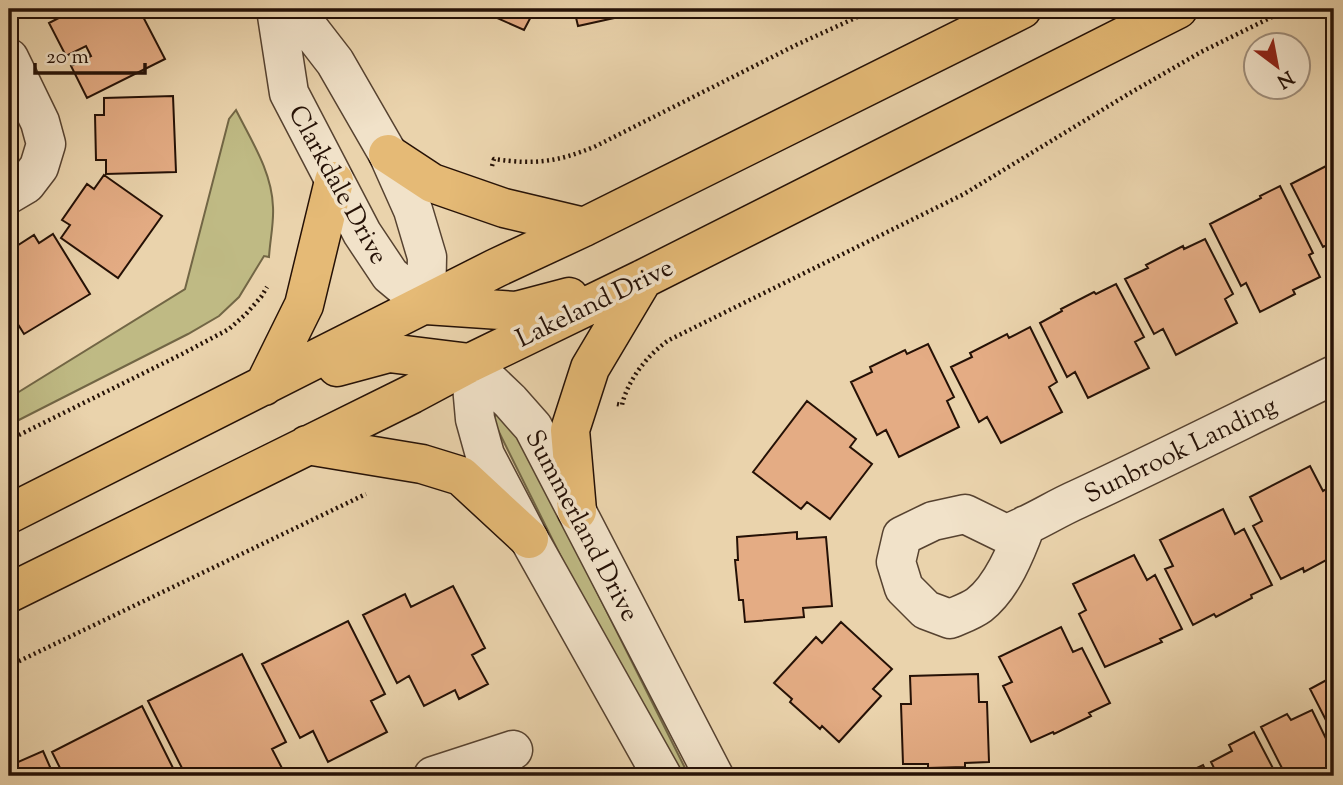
<svg xmlns="http://www.w3.org/2000/svg" width="1343" height="785" font-family="'Sorts Mill Goudy',serif">
  <rect width="100%" height="100%" fill="#ead3ac"/>
  <filter id="stains"><feTurbulence type="fractalNoise" baseFrequency=".00286" numOctaves="4"/><feColorMatrix values="0 0 0 0 .2 0 0 0 0 .09 0 0 0 0 .02 0 0 0 .5 -.17"/></filter>
  <radialGradient id="worn" r=".72"><stop offset=".6" stop-color="#630" stop-opacity="0"/><stop offset="1" stop-color="#630" stop-opacity=".3"/></radialGradient>
  <!-- green -->
  <path fill="#bfba84" stroke="#726645" stroke-width="2" d="M236 110C251 140 272 172 273 207 274 223 270 240 269 257L264 256 239 297 219 316 188 334 9 425V398L185 289 229 119Z
    M497 412 509 416 689 776H670L493 420Z"/>
  <!-- building -->
  <path fill="#e4ac84" stroke="#251106" stroke-width="2" d="M76 9H139L165 59 87 98 71 66 91 56 86 46 66 56 49 23Z
    M477 9H535L524 30Z
    M574 9H636L637 13 578 26Z
    M173 96 176 172 106 174V160H96L95 115H104V98Z
    M1334 162V255L1329 244 1323 247 1291 184Z
    M104 175 162 216 118 278 61 238 70 225 62 220 87 184 94 189Z
    M1280 186 1313 253 1309 255 1320 277 1293 290 1295 294 1260 312 1246 283 1241 286 1210 224 1261 198 1260 196Z
    M53 234 90 294 24 334 9 310V251L34 235 39 243Z
    M1205 239 1233 294 1225 299 1237 323 1176 355 1163 329 1154 334 1125 279 1148 268 1146 265 1183 246 1184 249Z
    M1116 284 1144 337 1135 342 1149 368 1088 398 1075 372 1067 377 1040 323 1062 311 1061 309 1094 292 1096 294Z
    M1030 327 1057 382 1049 387 1062 412 1001 443 987 417 979 422 951 367 972 357 970 353 1007 334 1009 338Z
    M928 344 954 397 947 401 959 427 899 457 886 430 877 435 851 382 872 372 870 367 905 350 907 354Z
    M807 401 856 439 850 447 872 464 830 519 807 502 801 509 753 472Z
    M1310 466 1323 491 1331 486 1334 492V556L1304 572 1303 568 1281 579 1253 526 1262 521 1250 497Z
    M1223 509 1235 534 1244 529 1272 585 1251 595 1252 598 1216 617 1214 614 1193 625 1165 569 1173 566 1160 540Z
    M797 532V539L826 537 832 606 803 608 804 617 745 622 743 600H739L735 560H738L737 537Z
    M1134 555 1147 580 1155 575 1182 629 1160 639 1162 642 1105 667 1079 614 1086 610 1073 584Z
    M453 586 485 648 472 655 488 684 459 699 455 690 424 706 409 676 397 683 363 615 405 594 411 607Z
    M348 621 385 694 371 701 387 732 328 762 313 731 300 738 262 664Z
    M841 622 892 669 873 689 881 696 839 742 822 726 820 729 790 702 792 699 774 683 816 637 822 643Z
    M1061 627 1073 652 1082 648 1110 703 1089 713 1091 716 1054 734 1053 732 1031 742 1003 686 1012 682 999 657Z
    M242 654 286 742 272 749 284 772 276 776H186L148 701Z
    M978 674 979 702H987L989 762 965 763V767L928 768V764H903L901 704H911L910 676Z
    M1334 676V736L1310 689Z
    M142 706 177 776H64L52 752Z
    M1312 710 1334 755V776H1286L1261 727 1287 714 1291 720Z
    M1254 732 1277 776H1218L1211 762 1232 751 1229 745Z
    M43 751 54 776H9V766Z
    M1203 765 1208 776H1180Z"/>
  <g fill="none" stroke-linecap="round" stroke-linejoin="round">
    <!-- minor casing -->
    <g stroke="#564230" stroke-width="41">
      <path id="minor" d="M276 9 289 93 362 233 390 275 426 305
        M294 9 335 62 388 154 413 210 427 257 426 305
        M9 58 40 122 46 144 39 167 26 184 9 194
        M470 363 510 401 533 427 714 776
        M470 363 475 419 485 455 529 539 662 776
        M1026 525C1016 552 1002 587 979 605 971 611 959 615 950 619L926 610 904 588 896 562 902 536 933 521 965 514 1006 534C1031 525 1053 510 1078 499 1164 459 1249 416 1334 375
        M433 776 513 750"/>
    </g>
    <!-- major casing -->
    <g stroke="#251106" stroke-width="41">
      <path id="major" d="M388 154 432 183 504 208 584 227
        M426 305 516 311 569 297
        M337 367 389 353 470 363
        M264 386 304 305 334 181
        M307 445 422 464 461 476 529 539
        M577 511 570 430 590 368 643 279
        M9 514 496 268 584 227 1022 9
        M9 593 412 394 470 363 643 279 1178 9"/>
    </g>
    <!-- path -->
    <path stroke="#251106" stroke-width="4.5" stroke-dasharray="2 3.5" stroke-linecap="butt" d="M492 166 494 159C535 165 558 162 596 146L796 45 875 9
      M617 404 622 405C627 381 648 354 669 340L964 194 1130 93 1201 52 1288 9
      M9 440 182 354 229 329 246 314 261 297 267 287
      M9 666 366 494"/>
    <!-- minor -->
    <use href="#minor" stroke="#f1e2c9" stroke-width="38"/>
    <!-- major -->
    <use href="#major" stroke="#e5ba76" stroke-width="38"/>
  </g>
  <g text-anchor="middle" stroke-width="7" stroke-linejoin="round" paint-order="stroke">
    <!-- street labels -->
    <g font-size="26" fill="#251106" stroke="#f1e2c9">
      <text transform="translate(339 184) rotate(61)" y="9">Clarkdale Drive</text>
      <text transform="translate(594 302) rotate(-26)" y="9">Lakeland Drive</text>
      <text transform="translate(1180 449) rotate(-26)" y="9">Sunbrook Landing</text>
      <text transform="translate(583 525) rotate(62)" y="9">Summerland Drive</text>
    </g>
  </g>
  <!-- margin -->
  <rect width="1343" height="785" fill="none" stroke="#ead3ac" stroke-width="35"/>
  <rect x="10" y="10" width="1322" height="764" fill="none" stroke="#251106" stroke-width="3.5"/>
  <rect x="18" y="18" width="1308" height="750" fill="none" stroke="#251106" stroke-width="2"/>
  <!-- north arrow -->
  <g transform="translate(1277 66) rotate(148)"><circle r="33" fill="#f1e2c9" stroke="#9f8e7b" stroke-width="2"/>
  <path d="M0-5L12 26L0 18L-12 26Z" fill="#8f2418"/>
  <text y="-10" font-size="19" font-weight="bold" text-anchor="middle" fill="#251106">N</text>
  </g>
  <!-- scale -->
  <path d="M35 63v10h110v-10" fill="none" stroke="#251106" stroke-width="3.5"/>
  <text x="46" y="63" font-size="21" fill="#251106" stroke="#f1e2c9" stroke-width="5" paint-order="stroke">20 m</text>
  <rect width="100%" height="100%" filter="url(#stains)"/>
  <rect width="100%" height="100%" fill="url(#worn)"/>
</svg>
